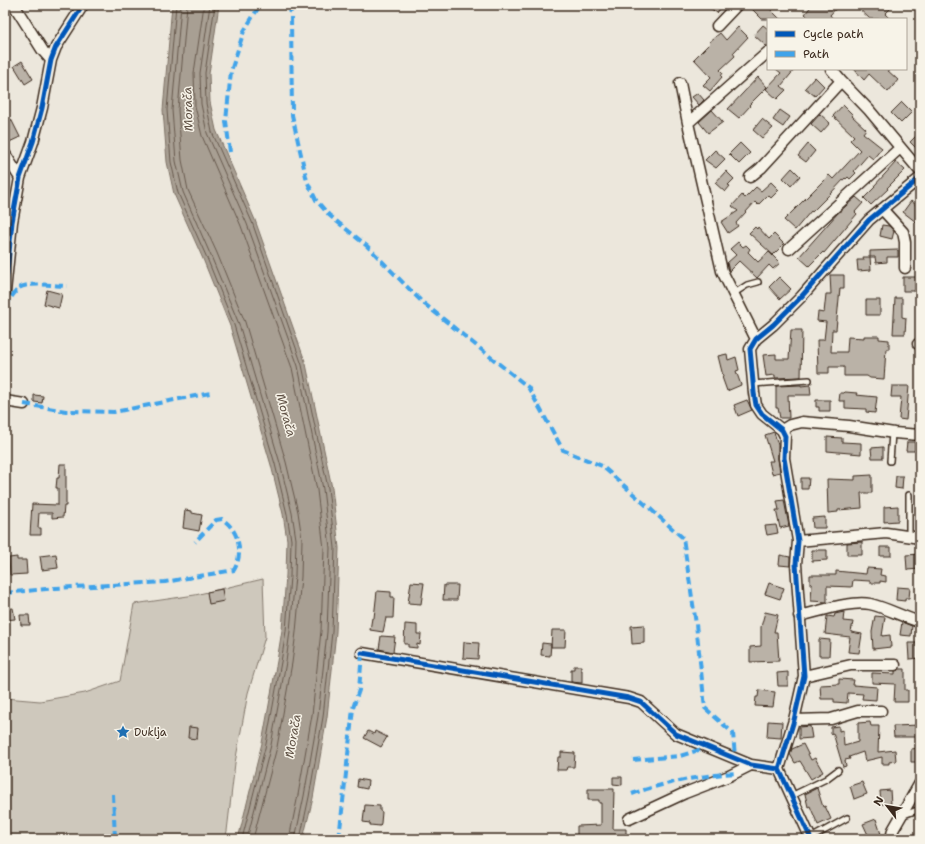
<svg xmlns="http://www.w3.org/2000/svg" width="925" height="844" font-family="'Shantell Sans',sans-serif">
  <rect width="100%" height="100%" fill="#ece7dc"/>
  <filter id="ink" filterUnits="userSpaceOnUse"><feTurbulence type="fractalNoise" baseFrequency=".025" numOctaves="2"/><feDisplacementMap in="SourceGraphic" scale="8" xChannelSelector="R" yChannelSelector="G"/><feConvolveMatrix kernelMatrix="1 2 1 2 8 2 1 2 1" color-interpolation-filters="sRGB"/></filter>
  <g filter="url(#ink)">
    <!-- green -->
    <path fill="#cec8bc" stroke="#84796d" d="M263 579 265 637 248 693 235 763 227 831 225 839H5V698L40 701 85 693 120 681 134 604 195 595Z"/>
    <!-- water -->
    <path fill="#a89f93" stroke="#7c7064" d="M172 5H219L209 74 210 102 216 130 255 220 306 364 332 488 339 548 336 632 327 717 313 798 303 839H238L262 743 277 661 282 630 286 575 287 540 283 514 271 465 230 326 203 259 174 194 167 162 163 110Z"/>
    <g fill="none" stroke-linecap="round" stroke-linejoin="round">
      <!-- shore -->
      <path stroke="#67594d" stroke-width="1" d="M176 5 167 110 171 162 178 193 207 258 234 325 275 464 287 514 291 540 290 576 286 631 281 662 266 744 242 839
        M181 5 172 110 176 161 183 192 211 256 239 324 280 463 292 513 296 539 295 576 290 631 286 662 271 745 247 839
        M187 5 178 110 182 160 188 190 217 253 245 322 286 462 298 512 302 539 301 577 296 632 292 663 277 747 253 839
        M204 5 194 73 195 106 202 136 241 226 292 368 317 490 324 549 321 631 312 715 298 795 289 839
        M210 5 200 73 201 104 207 133 247 224 298 366 323 489 330 548 327 632 318 716 304 796 295 839
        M215 5 205 73 206 103 212 132 252 222 302 365 328 488 335 548 332 632 323 717 309 797 300 839"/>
    </g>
    <!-- building -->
    <path fill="#bab2a7" stroke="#3b2a1e" d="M706 5H723L717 13Z
      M748 5H766L780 19H762Z
      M812 5H839L830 15 833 19H810L805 14Z
      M855 5H894L885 14 890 19H870Z
      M763 25 768 29V46H766L754 35Z
      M738 27 748 37 733 53 735 56 720 70 723 73 721 76 722 77 710 91 703 85 711 77 694 59 710 43 709 42 720 33 726 40Z
      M22 61 33 79 25 84 14 66Z
      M776 69H795L781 86 786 90 777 99 766 89 781 73Z
      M854 69H886L898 80 888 92 869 74 864 80Z
      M758 77 767 87 749 105 750 106 739 118 728 109Z
      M815 77 824 86 815 96 805 88Z
      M698 93 704 100 699 105 692 97Z
      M902 102 912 112 901 123 891 113Z
      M843 105 853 115 852 116 866 129 863 133 882 148 873 159 868 155 854 171 856 173 850 179 848 177 846 179 845 178 830 194 812 212 811 211 795 230 784 220 829 175 833 179 860 150 850 140 854 136 833 116Z
      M712 110 723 122 708 133 699 122Z
      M780 110 790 117 783 127 773 120Z
      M820 114 830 123 821 133 811 124Z
      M11 119 20 137 5 144V122Z
      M762 119 773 128 762 138 753 130Z
      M920 132V152L910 142Z
      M740 143 750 153 739 164 729 154Z
      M808 144 815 151 806 162 798 156Z
      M715 150 725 159 716 168 705 160Z
      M896 162 905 170 887 188 888 189 871 205 864 198 875 187 874 186Z
      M792 168 800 176 791 186 783 178Z
      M726 171 734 179 728 185 730 186 725 192 715 183Z
      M771 182 779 190 771 198 768 195 758 205 755 202 736 223 738 226 728 233 721 222 738 211 732 206 742 195 745 198 756 187 761 191Z
      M856 197 863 203 855 212 857 214 824 253 823 252 809 266 799 257 837 214Z
      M911 201 920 208V217L916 222 903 212Z
      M882 225 889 226 894 231 892 239 880 236Z
      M755 227 757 229 758 227 769 239 774 234 784 244 773 255 749 233Z
      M738 242 743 247 746 245 750 249 748 252 758 262 769 252 780 263 773 269 769 265 757 278 739 261 729 271 727 263 736 255 730 249Z
      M898 250V257H887V262L876 263 875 257H870L871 270 858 271 857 260H864L863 257H870V251Z
      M830 275H844V288H840L836 330H832L831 352H847L848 337 864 338V336H879V339L889 340V349H886L884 379 870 378 867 376H844V367H829V373H818L817 340H824L826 322 817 321 818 312 824 313 826 294H831Z
      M779 277 791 289 780 299 769 287Z
      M903 277H918L917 291H903Z
      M47 290 62 294 59 308 44 304Z
      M895 298H902V317L906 318 905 334H893Z
      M866 300H880V315H866Z
      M791 330H802L801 377 775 378V375L766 376 763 355 776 354V359H789Z
      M727 354 728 360 736 357 739 370 736 371 741 385 727 391 722 377 723 376 718 356Z
      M801 385V386L810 385 811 395H788L789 418H780L778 408H776V386Z
      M892 386H909L906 420 899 419 901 397H891Z
      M845 392 857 393 856 395 877 397 875 413 866 412V409L845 408V401H839L840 393H844Z
      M34 395 43 396 42 403 34 402Z
      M747 400 752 410 738 416 734 405Z
      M816 400H830V411H819V407H816Z
      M774 432 778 445V459L780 472 772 474 769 461H773L765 435Z
      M827 437 842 438V442L861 443V454L827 451Z
      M907 442H915V451H906Z
      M883 447V458H872L871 448Z
      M60 464H66V506H64L63 517 52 518V513H39L38 528H41V535H30L32 504 58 505V488H56L57 478H59Z
      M872 475V493H861L862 508 838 510V512L828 513 827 479 855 480V476Z
      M896 476H903L902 489 895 488Z
      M801 478H809L808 489H801Z
      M784 500 789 526 780 528 776 510H779L777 501Z
      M898 506V521L884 522V507Z
      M185 510 192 511V513L202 515 199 531 183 528Z
      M825 517V528H813L812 518Z
      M776 525 778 533 767 535 765 526Z
      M862 542V555H847V543Z
      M880 547H891V556H880Z
      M812 550H827V560L812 561Z
      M56 554 58 568 42 570 40 556Z
      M920 554V569L907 570 906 555Z
      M780 555 790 557V566L779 565Z
      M17 557V560H26L27 574 10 575 9 558Z
      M867 568 881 569 880 575 886 576V582L880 581V583H870V581L853 580 852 587 827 586V602L811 601 812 584H810V575H836V571L866 574Z
      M411 582 424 583 421 604 408 603Z
      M769 583 784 588 780 599 765 594Z
      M444 585H458L457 600H443Z
      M897 587 910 588 909 598H905V601L896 600Z
      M222 589 224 601 209 604 207 592Z
      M377 591 391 592V597H394L393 618H386L383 632 370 630 372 618H374Z
      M13 608 15 619 5 620V609Z
      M765 612 778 615 774 632H777L779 661 750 662V647L761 646V627Z
      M844 612 843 621 853 622 851 632 862 634 859 653 848 652 850 637 825 634 827 616 834 617 835 614Z
      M20 615H29L30 625H21Z
      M875 616 885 617 882 636 890 635 891 647 873 649 872 632Z
      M902 622 912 626 911 636 900 635Z
      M405 624 417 625V634H421L420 645 417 644V648L408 647V644H404Z
      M644 625V643L632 644 631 626Z
      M552 630H566L565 647H551Z
      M381 636 395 637 393 652 379 649Z
      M819 639 830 640 829 656H819Z
      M464 642 479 643 478 659 463 658Z
      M542 643 551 644 550 656 541 655Z
      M908 643H920V658L909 659Z
      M574 666H581V670H582V683L571 682V669H574Z
      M900 669H905V690H908V702H894L895 684 872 683V673L895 674V671Z
      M788 672V686H778L777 673Z
      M839 679 854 680 853 685 877 687 876 700 862 699 863 694 848 693 847 703 834 702V699H821L820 685 839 684Z
      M759 690 775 692 773 707 755 706 756 697H758Z
      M768 721 782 722 781 738 767 737Z
      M870 722 871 726H879L878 752 895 750 896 761 889 762V764H882V757L865 761 863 752 849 757 850 759 845 760 846 766 843 767 833 733 831 734V727L839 726V731L843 730 844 746 858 742V723Z
      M920 725V737H894L893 726Z
      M810 726 812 738 799 739V727Z
      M189 727 198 728 197 739 188 738Z
      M368 731 374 734 375 731 387 737 381 747 364 738Z
      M803 744 811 760 815 758 823 772 811 779 800 761 795 763 790 754 792 749Z
      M920 748V762H911V749Z
      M561 752 575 753 574 767H567L566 770H557L558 757H561Z
      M613 777H622V785L613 784Z
      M358 779 368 781 367 789 357 787Z
      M862 782 867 794 854 799 850 786Z
      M817 788 823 807 825 806 831 819 818 825 810 806 808 807 805 794Z
      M588 789H614L613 829H626V839H577V826L601 825V803H599V800H588Z
      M890 790 891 804H881L880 791Z
      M365 805 380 806V811L382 812 381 823 380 826 370 825V823L363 822Z
      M876 819 881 834 869 837 863 824Z"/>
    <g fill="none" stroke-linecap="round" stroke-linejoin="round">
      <!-- lane casing -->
      <g stroke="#3b2a1e" stroke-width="8">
        <path id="lane" d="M733 294 747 285 758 282
          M753 384 809 380
          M890 461 892 433
          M909 495V536
          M791 796 826 779 838 770
          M904 815 920 809
          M811 838 847 818"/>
      </g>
      <!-- street casing -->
      <g stroke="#3b2a1e" stroke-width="13">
        <path id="street" d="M14 5 43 51 51 60
          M717 26 737 5
          M831 69 841 81 869 110 920 171
          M680 83 688 123 722 271 756 339
          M688 123 768 52
          M5 154 20 178
          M750 177 761 168 841 81
          M882 209 903 232 905 242V268
          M789 249 900 148
          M5 292 12 222 20 178 33 142 42 108 51 60 56 47 83 5
          M918 344H920
          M5 401 24 404
          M782 430 790 425 802 422 849 426 894 433 920 435
          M798 541 886 533 920 538
          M799 616C818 612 852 600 870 604 887 608 903 617 920 622
          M362 653 629 698 641 702 676 734 751 765 779 769
          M804 676 851 665H895
          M794 720 831 719 858 711H881
          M629 819 685 793 729 776 751 765
          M811 839 779 769 794 720 804 676 796 564 798 541 784 458 785 436 782 430 762 414 756 405 754 393 750 349 756 339 773 325 801 297 869 220 920 178
          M891 839 893 830 920 783"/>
      </g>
      <!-- lane -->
      <use href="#lane" stroke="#f7f3e8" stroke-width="5"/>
      <!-- street -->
      <use href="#street" stroke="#f7f3e8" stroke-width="10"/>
      <!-- quiet -->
      <path stroke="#3fa3ea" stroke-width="4" stroke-dasharray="8 4" stroke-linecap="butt" d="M290 5 291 16 292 115 307 181 316 200 329 215 367 246 422 302 528 387 563 450 602 466 683 538 696 624 705 708 733 733 735 757
        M230 152 226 121 231 71 244 31 260 5
        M5 307C9 301 13 294 18 289 26 281 56 286 67 286
        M24 404 66 411 114 412 210 393
        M5 593 56 588 165 582 234 570C244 553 239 530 222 519L216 520 195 542
        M633 760 680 756 708 747
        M113 794 115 839
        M632 794C662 783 704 775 736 773
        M339 839 353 708 359 690 362 653"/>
      <!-- cycleway casing -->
      <g stroke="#f7f3e8" stroke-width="8">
        <path id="cycleway" d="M5 292 12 222 20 178 33 142 42 108 51 60 56 47 83 5
          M362 653 629 698 641 702 676 734 751 765 779 769
          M811 839 779 769 794 720 804 676 796 564 798 541 784 458 785 436 782 430 762 414 756 405 754 393 750 349 756 339 773 325 801 297 869 220 920 178"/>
      </g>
      <!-- cycleway -->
      <use href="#cycleway" stroke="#0057b8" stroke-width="5"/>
    </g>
  </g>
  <!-- icons -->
  <defs>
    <g id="sight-bare" transform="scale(1.08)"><path d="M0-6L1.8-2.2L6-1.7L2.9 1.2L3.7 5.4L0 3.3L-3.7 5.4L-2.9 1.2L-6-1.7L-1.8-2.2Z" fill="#1f6fb2" stroke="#f7f3e8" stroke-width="2.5" paint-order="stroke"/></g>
  </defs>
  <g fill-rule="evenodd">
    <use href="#sight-bare" x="123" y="732"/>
  </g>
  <g text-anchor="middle" stroke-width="3" stroke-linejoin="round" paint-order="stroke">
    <!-- poi labels -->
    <g font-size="11" fill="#3b2a1e" stroke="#f7f3e8" text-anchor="start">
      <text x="134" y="736">Duklja</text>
    </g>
    <!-- water labels -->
    <g font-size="12" font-style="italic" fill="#615347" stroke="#f7f3e8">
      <text transform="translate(188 109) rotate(-92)" y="4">Morača</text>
      <text transform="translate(286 415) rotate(75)" y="4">Morača</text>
      <text transform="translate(293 736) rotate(-80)" y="4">Morača</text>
    </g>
  </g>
  <!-- margin -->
  <rect width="925" height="844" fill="none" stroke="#f7f3e8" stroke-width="20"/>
  <rect x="10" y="10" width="905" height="824" fill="none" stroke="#3b2a1e" stroke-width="1.5" filter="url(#ink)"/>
  <!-- legend -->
  <rect x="767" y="18" width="140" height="52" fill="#f7f3e8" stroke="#aca397"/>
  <rect x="775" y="31" width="20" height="6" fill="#0057b8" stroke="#aca397"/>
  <text x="803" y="38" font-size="12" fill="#3b2a1e">Cycle path</text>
  <rect x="775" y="51" width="20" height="6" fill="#3fa3ea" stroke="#aca397"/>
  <text x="803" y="58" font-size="12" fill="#3b2a1e">Path</text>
  <!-- north arrow -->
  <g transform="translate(887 806) rotate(301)" stroke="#f7f3e8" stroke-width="3" paint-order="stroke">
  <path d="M0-3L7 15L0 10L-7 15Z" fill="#3b2a1e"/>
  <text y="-6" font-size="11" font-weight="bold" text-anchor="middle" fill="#3b2a1e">N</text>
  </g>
</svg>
